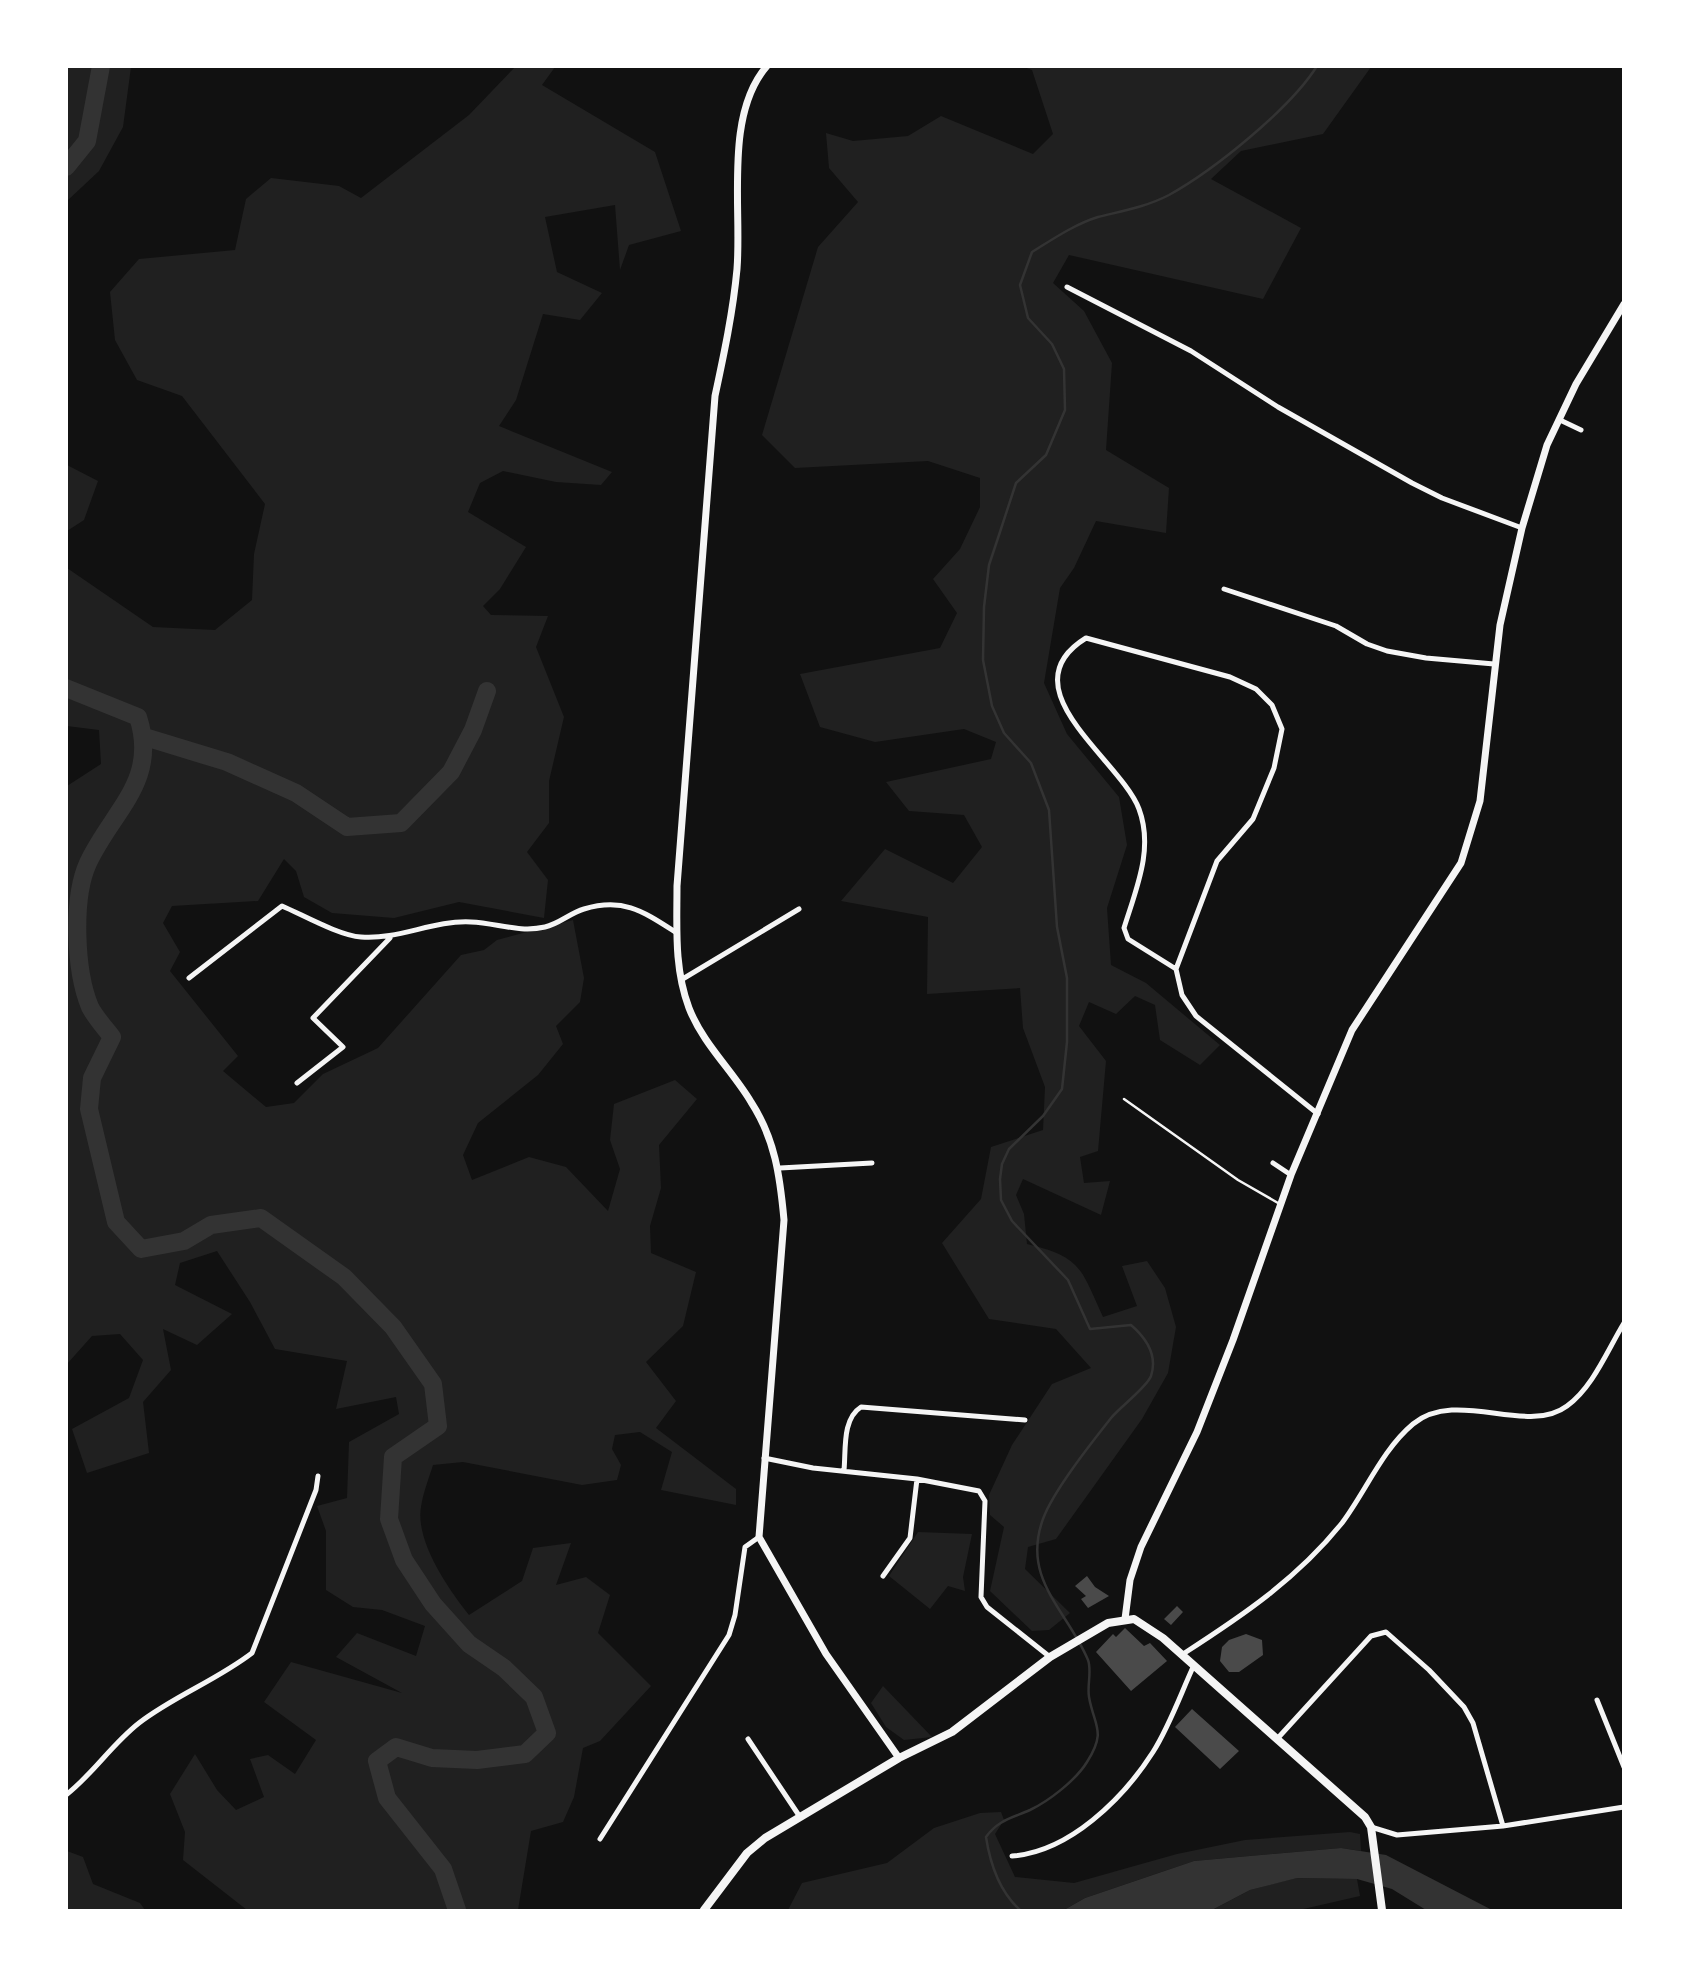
<svg xmlns="http://www.w3.org/2000/svg" width="1690" height="1977" font-family="'Noto Sans',sans-serif">
  <rect width="100%" height="100%" fill="#111"/>
  <!-- green -->
  <path fill="#202020" d="M67 66 131 67 123 127 99 171 67 201Z
    M515 67H555L542 85 655 152 681 231 629 245 620 270 615 205 545 217 557 272 602 293 580 320 543 314 516 400 499 426 612 472 601 485 556 482 503 471 480 483 468 512 526 547 500 589 483 606 491 615 548 616 536 647 564 717 549 781V823L527 852 548 880 544 918 459 902 394 918 332 913 304 897 296 871 284 859 258 901 172 906 163 923 180 952 170 971 238 1056 223 1071 266 1107 294 1103 323 1074 378 1048 461 955 484 950 497 940 573 920 584 978 580 1002 556 1026 563 1044 538 1075 478 1123 463 1155 472 1180 529 1157 566 1167 608 1211 620 1169 610 1140 614 1104 675 1080 697 1099 659 1145 661 1188 650 1226 651 1253 696 1272 683 1326 646 1362 676 1401 656 1428 736 1489V1505L661 1490 672 1452 640 1432 615 1435 612 1449 621 1465 617 1480 582 1485 463 1462 433 1465C429 1478 423 1493 421 1507 415 1541 449 1590 469 1615L522 1581 533 1548 571 1543 556 1585 586 1577 610 1595 598 1633 651 1686 600 1741 583 1748 574 1797 563 1822 531 1831 518 1910H247L183 1860 185 1832 170 1794 195 1754 217 1790 236 1810 264 1797 250 1759 268 1755 295 1774 316 1740 264 1702 291 1662 402 1693 336 1657 357 1633 416 1656 425 1626 382 1610 353 1607 326 1590V1531L317 1506 347 1498 349 1442 399 1414 396 1397 336 1409 347 1361 275 1349 250 1302 217 1251 180 1263 175 1285 232 1314 197 1345 163 1329 171 1370 143 1402 149 1453 87 1473 72 1429 129 1398 143 1360 120 1334 92 1336 67 1364V786L101 764 99 730 67 726V568L153 627 215 630 252 600 254 554 265 504 182 396 137 380 115 340 110 292 139 259 235 250 246 199 271 178 339 186 361 198 469 115Z
    M1024 67H1371L1323 134 1241 151 1211 179 1301 228 1263 299 1069 255 1053 283 1084 311 1112 363 1106 450 1169 488 1166 533 1096 521 1074 568 1060 588 1044 683 1067 734 1119 797 1127 845 1107 908 1111 965 1146 983 1220 1045 1200 1065 1160 1040 1155 1005 1135 996 1116 1014 1089 1002 1079 1026 1106 1061 1098 1151 1080 1157 1084 1183 1110 1181 1101 1215 1023 1179 1016 1195 1024 1214 1027 1244C1082 1257 1081 1269 1103 1317L1137 1306 1122 1266 1147 1261 1165 1288 1176 1327 1168 1373 1142 1419 1056 1539 1028 1547 1025 1569 1070 1613 1049 1630 1032 1631 990 1591 1004 1527 990 1515 989 1495 1012 1445 1052 1384 1091 1368 1056 1329 989 1319 942 1243 981 1199 991 1147 1043 1130 1045 1087 1023 1028 1020 988 927 994 928 917 841 901 885 849 953 883 982 847 964 815 909 811 886 782 991 759 996 742 964 729 875 742 820 727 800 674 940 648 957 613 933 579 960 549 980 507V478L928 461 795 468 762 435 818 247 858 202 829 168 826 133 853 141 908 136 941 116 1033 154 1053 134 1032 70Z
    M67 465 98 481 84 520 67 531Z
    M918 1532 972 1534 963 1577 965 1591 948 1586 930 1609 889 1576Z
    M883 1686 932 1737 904 1740 886 1727 871 1703Z
    M1001 1812 1004 1820 995 1834 1015 1877 1074 1883 1177 1854 1245 1840 1350 1832 1360 1834 1361 1851 1341 1848 1194 1861 1085 1898 1064 1910H788L802 1883 887 1863 934 1828 980 1813Z
    M67 1851 83 1857 93 1884 140 1903 145 1910H67Z
    M1296 1878 1357 1879 1360 1896 1299 1910H1212L1250 1890Z"/>
  <!-- water -->
  <path fill="#333" d="M1341 1848 1386 1855 1492 1910H1426L1392 1889 1357 1879 1297 1878 1250 1890 1212 1910H1064L1085 1898 1194 1861Z"/>
  <g fill="none" stroke-linecap="round" stroke-linejoin="round">
    <!-- stream -->
    <path stroke="#333" stroke-width="2.5" d="M1020 1910C1000 1892 990 1863 986 1837 998 1820 1012 1818 1030 1810 1049 1801 1076 1780 1087 1762 1107 1731 1094 1726 1089 1697 1087 1685 1092 1671 1088 1660 1067 1610 1021 1579 1043 1519 1053 1491 1092 1442 1111 1418 1120 1407 1147 1387 1151 1376 1158 1355 1146 1338 1131 1325L1090 1329 1068 1280 1012 1221 1001 1200 1000 1179 1002 1164 1009 1149 1043 1116 1062 1089 1067 1042V978L1057 927 1049 810 1031 763 1004 733 992 706 983 660 984 607 989 565 999 535 1016 483 1046 455 1065 410 1064 369 1052 344 1028 318 1020 285 1032 252C1053 239 1075 224 1098 217 1122 211 1146 207 1169 195 1214 170 1290 109 1317 66"/>
    <!-- river -->
    <path stroke="#333" stroke-width="18" d="M66 167 87 141 101 66
      M66 688 138 717C159 781 112 811 88 863 72 898 75 971 90 1007 95 1017 105 1028 112 1037L92 1078 89 1109 116 1222 141 1249 184 1241 211 1225 261 1218 344 1277 393 1327 433 1384 438 1426 393 1457 389 1519 404 1560 433 1604 469 1644 504 1668 534 1697 547 1733 525 1754 477 1760 432 1758 396 1747 377 1761 387 1798 443 1869 457 1910
      M145 737 227 762 296 793 347 827 401 823 451 772 473 730 487 691"/>
  </g>
  <!-- building -->
  <path fill="#4a4a4a" d="M1087 1576 1095 1587 1109 1596 1088 1608 1081 1599 1086 1596 1075 1586Z
    M1177 1606 1183 1612 1171 1625 1164 1619Z
    M1125 1628 1144 1646 1150 1643 1167 1661 1131 1691 1096 1652 1113 1634 1116 1637Z
    M1246 1634 1262 1640 1263 1655 1239 1672H1229L1220 1661 1222 1647 1229 1640Z
    M1192 1709 1239 1751 1220 1769 1175 1727Z"/>
  <g fill="none" stroke-linecap="round" stroke-linejoin="round">
    <!-- service -->
    <path stroke="#f5f5f5" stroke-width="2.5" d="M1124 1099 1238 1180 1278 1203"/>
    <!-- minor -->
    <path stroke="#f5f5f5" stroke-width="5" d="M1067 287 1191 351 1278 407 1412 483 1442 498 1522 528
      M1560 420 1581 430
      M1224 589 1336 626 1367 644 1387 651 1426 658 1494 664
      M1176 969 1128 939 1124 928C1136 889 1154 849 1139 809 1120 759 1005 688 1086 638L1230 677 1256 689 1272 705 1282 729 1274 768 1253 819 1217 861 1176 969 1182 995 1196 1016 1318 1114
      M189 978 282 906C303 915 340 936 361 937 399 940 433 920 471 922 497 923 519 933 545 927 559 924 570 913 584 909 624 897 644 912 677 933
      M681 980 799 909
      M297 1083 343 1047 313 1018 390 938
      M1273 1163 1291 1175
      M780 1168 872 1163
      M764 1458 813 1468 917 1479 979 1491 985 1501 981 1597 987 1607 1050 1657
      M844 1470C846 1450 842 1419 861 1407L1025 1420
      M883 1576 910 1538 917 1479
      M1183 1654C1242 1616 1297 1579 1342 1523 1366 1491 1382 1450 1413 1424 1457 1388 1527 1436 1567 1406 1593 1387 1607 1351 1624 1323
      M1597 1700 1624 1767
      M748 1739 800 1817
      M1277 1739 1371 1636 1386 1632 1429 1670 1464 1707 1473 1723 1503 1826
      M66 1795C94 1773 111 1745 139 1723 174 1696 217 1680 252 1653L316 1490 318 1476
      M1371 1827 1397 1835 1503 1826 1624 1807
      M600 1839 729 1635 735 1615 745 1547 759 1537
      M1012 1856C1069 1852 1123 1799 1153 1752 1170 1725 1181 1693 1194 1665"/>
    <!-- tertiary -->
    <path stroke="#f5f5f5" stroke-width="7" d="M767 66C724 115 742 208 737 269 733 312 724 354 715 396L677 886C677 928 674 968 689 1008 703 1044 732 1070 751 1102 775 1139 780 1176 784 1220L759 1537 826 1654 899 1758
      M1125 1619 1130 1580 1141 1547 1197 1432 1233 1340 1291 1175 1352 1030 1461 863 1480 801 1500 625 1522 528 1547 445 1576 384 1624 304"/>
    <!-- secondary -->
    <path stroke="#f5f5f5" stroke-width="8" d="M704 1910 747 1853 765 1838 899 1758 952 1732 1050 1657 1108 1623 1134 1619 1163 1638 1365 1817 1371 1827 1382 1910"/>
  </g>
  <!-- border -->
  <rect width="1690" height="1977" fill="none" stroke="#ffffff" stroke-width="136"/>
</svg>
